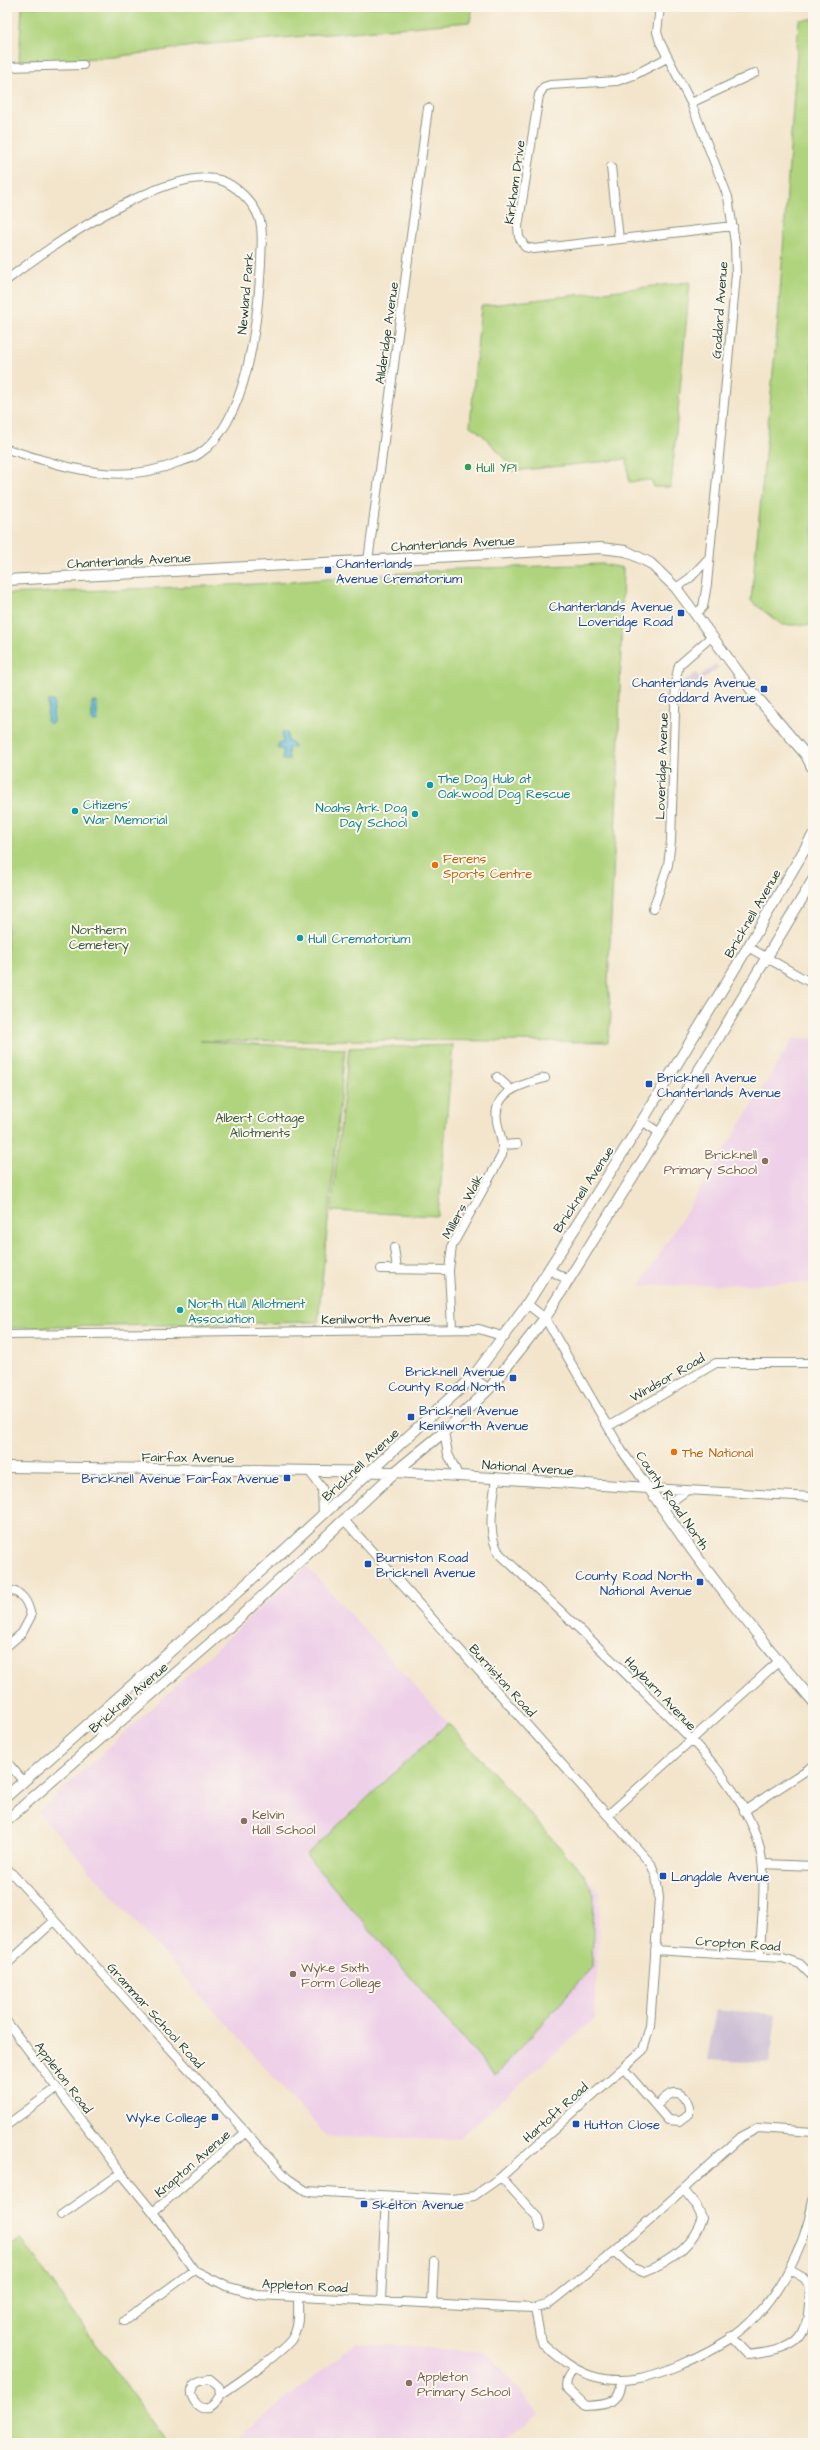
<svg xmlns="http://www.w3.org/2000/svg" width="820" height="2450" font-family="'Architects Daughter',sans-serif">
  <rect width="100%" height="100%" fill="#fbf7ec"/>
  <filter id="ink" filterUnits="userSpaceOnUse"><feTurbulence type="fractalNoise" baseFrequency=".025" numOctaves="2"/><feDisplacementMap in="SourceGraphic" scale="8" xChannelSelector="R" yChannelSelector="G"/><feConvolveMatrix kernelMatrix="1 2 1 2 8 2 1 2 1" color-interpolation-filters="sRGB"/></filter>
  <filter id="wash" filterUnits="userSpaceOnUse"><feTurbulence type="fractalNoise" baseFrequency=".012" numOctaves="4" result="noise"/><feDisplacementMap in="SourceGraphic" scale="16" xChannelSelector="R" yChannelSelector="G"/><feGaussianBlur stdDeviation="0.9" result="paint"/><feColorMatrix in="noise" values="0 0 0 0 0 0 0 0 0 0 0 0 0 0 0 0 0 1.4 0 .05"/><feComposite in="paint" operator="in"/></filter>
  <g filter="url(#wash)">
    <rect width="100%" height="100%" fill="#f3e5cc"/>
    <!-- built -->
    <path fill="#eed0e8" d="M813 1038V1283L640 1286 793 1039Z
      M307 1566 600 1892 595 2018 458 2139 326 2136 38 1812Z
      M356 2343 485 2352 540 2414 502 2443H231Z"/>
    <!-- industrial -->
    <path fill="#ccbed4" d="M716 664 719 667 680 697 681 684 696 673 699 677Z
      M716 2009 776 2015 770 2063 707 2060Z"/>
    <!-- green -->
    <path fill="#b0d47e" stroke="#688859" d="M22 7H473L470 22 200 45 115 57 19 63Z
      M813 19V625H782L751 601 778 321 799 20Z
      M690 282 671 487H654L651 480 629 482 627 459 514 471C502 456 486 435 470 426L481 306Z
      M603 564 623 568 618 770 608 983 611 1015 608 1042 393 1040 200 1041 345 1049 318 1322 7 1328V594L277 583 456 569Z
      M453 1045 438 1216 331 1211 349 1048Z
      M448 1723 583 1873 594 1894 592 1967 495 2076 306 1855Z
      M21 2239 167 2443H7V2248Z"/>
    <!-- water -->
    <path fill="#5cb6d9" stroke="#3e7a86" d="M48 701H54L53 723H47Z
      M92 702H97V722H92Z
      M282 732H287L288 742H293L294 748H288L289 760H283V749H278V743H283Z"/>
  </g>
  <g filter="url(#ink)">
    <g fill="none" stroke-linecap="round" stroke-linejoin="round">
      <!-- minor casing -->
      <g stroke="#899180" stroke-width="10">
        <path id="minor" d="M660 7 657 32 660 42 691 103 728 197 735 243 736 275 707 584 703 607 695 615
          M667 58 634 75 617 81 550 85 544 87 539 95 518 227 519 237 525 247 534 249 733 226
          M7 67 83 65
          M691 103 755 73
          M611 167 619 239
          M7 280C48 247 167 165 220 180 236 185 254 203 259 218 264 231 261 249 261 263 258 317 249 421 199 454 194 458 185 460 179 462 119 487 65 467 7 449
          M368 561 428 108
          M676 588 690 578 709 558
          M653 909 668 865 671 841 676 678 679 665 711 637
          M748 947 813 984
          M497 1077 510 1089
          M642 1121 660 1133
          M503 1145 517 1144
          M394 1248 397 1268
          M381 1269 449 1270
          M548 1269 568 1280
          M527 1304 545 1318 622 1451 649 1488 813 1497
          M452 1329 449 1270 452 1246 502 1155C504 1142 499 1133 497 1121 492 1091 523 1084 545 1078
          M7 1335 479 1329 505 1337
          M473 1377 489 1389
          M609 1426 716 1363H813
          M444 1432 448 1454 458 1475
          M309 1471 322 1488 323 1515
          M496 1477C494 1501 485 1533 500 1554 547 1598 594 1642 640 1688 684 1732 736 1778 757 1838 769 1874 761 1918 760 1955
          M662 1509 686 1491
          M7 1590C23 1591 28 1603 31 1616L22 1633 7 1646
          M7 1762 24 1782
          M744 1811 813 1766
          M608 1815 779 1661
          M763 1864 813 1866
          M7 1868 287 2178 306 2191 453 2199 474 2196 501 2177 643 2050 650 2026 659 1898 656 1876 651 1864 345 1521
          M655 1950 783 1958 800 1964 813 1977
          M7 1964 54 1921
          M7 2022 121 2173 153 2212 194 2270 226 2286 258 2295 485 2306 535 2308 547 2305 615 2251 741 2137 758 2128 813 2132
          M623 2068 668 2120 680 2121 689 2114C690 2103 683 2087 669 2095 664 2098 660 2102 656 2106
          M7 2125 57 2088
          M501 2177 538 2218 540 2227
          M153 2212 246 2132
          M61 2215 121 2173
          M615 2251 633 2268 643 2272C670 2262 693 2246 702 2218L696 2205 684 2190
          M381 2300 386 2196
          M432 2304 434 2262
          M535 2308 541 2342C557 2356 572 2370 592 2376 622 2385 649 2378 677 2366 695 2358 714 2349 731 2338 774 2308 805 2250 813 2200
          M124 2321 194 2270
          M731 2337 748 2355C804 2348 808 2339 810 2286L804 2278 790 2270
          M573 2368 567 2380 566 2387 586 2406C608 2405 619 2404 622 2381
          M220 2395 219 2387 210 2379C199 2380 192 2383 191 2394 194 2402 199 2410 208 2408 217 2405 217 2396 223 2393 238 2383 281 2353 291 2340 300 2328 298 2312 298 2298"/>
      </g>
      <!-- tertiary casing -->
      <g stroke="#899180" stroke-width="12">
        <path id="tertiary" d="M7 580 601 548 626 551 650 563 676 588 756 696 806 755 813 769
          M7 1467 395 1472 649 1488C698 1563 755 1633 813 1701
          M92 1720 105 1734
          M7 1796 279 1555 473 1377 527 1304 633 1136 748 947 813 835
          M7 1820 238 1619 395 1472 444 1432 489 1389 545 1318 707 1057 813 880"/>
      </g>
      <!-- minor -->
      <use href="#minor" stroke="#fff" stroke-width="8"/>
      <!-- tertiary -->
      <use href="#tertiary" stroke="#fff" stroke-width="10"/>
    </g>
  </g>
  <!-- markers -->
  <circle fill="#2e9e5b" stroke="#fbf7ec" stroke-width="1.5" cx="468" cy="467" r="4"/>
  <g fill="#1a4fb4" stroke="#fbf7ec" stroke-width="1.5">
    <rect x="324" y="566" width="8" height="8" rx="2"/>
    <rect x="677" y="609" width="8" height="8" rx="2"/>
    <rect x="760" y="685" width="8" height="8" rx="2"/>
    <rect x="645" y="1080" width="8" height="8" rx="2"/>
    <rect x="509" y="1374" width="8" height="8" rx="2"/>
    <rect x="407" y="1413" width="8" height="8" rx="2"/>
    <rect x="283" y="1474" width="8" height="8" rx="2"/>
    <rect x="364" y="1560" width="8" height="8" rx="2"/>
    <rect x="696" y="1578" width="8" height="8" rx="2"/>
    <rect x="659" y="1872" width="8" height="8" rx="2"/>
    <rect x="211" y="2113" width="8" height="8" rx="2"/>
    <rect x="572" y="2120" width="8" height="8" rx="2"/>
    <rect x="360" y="2200" width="8" height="8" rx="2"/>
  </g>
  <g fill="#0f9aa8" stroke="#fbf7ec" stroke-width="1.5">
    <circle cx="430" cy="785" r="4"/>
    <circle cx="75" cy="811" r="4"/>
    <circle cx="415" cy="814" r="4"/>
    <circle cx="300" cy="938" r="4"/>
    <circle cx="180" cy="1310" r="4"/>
  </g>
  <g fill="#e8710a" stroke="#fbf7ec" stroke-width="1.5">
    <circle cx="435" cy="865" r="4"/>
    <circle cx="674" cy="1452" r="4"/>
  </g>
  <g fill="#8d6e63" stroke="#fbf7ec" stroke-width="1.5">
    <circle cx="765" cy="1161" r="4"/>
    <circle cx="244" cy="1821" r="4"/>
    <circle cx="293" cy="1974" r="4"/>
    <circle cx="409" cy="2383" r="4"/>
  </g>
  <g text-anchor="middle" stroke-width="4" stroke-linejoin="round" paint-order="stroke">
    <!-- street labels -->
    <g font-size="13" fill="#1f3d34" stroke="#fbf7ec">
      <text transform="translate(514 182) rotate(-82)" y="5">Kirkham Drive</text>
      <text transform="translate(245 293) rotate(-85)" y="5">Newland Park</text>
      <text transform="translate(719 310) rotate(-86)" y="5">Goddard Avenue</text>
      <text transform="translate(386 333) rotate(-82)" y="5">Allderidge Avenue</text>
      <text transform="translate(453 543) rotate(-3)" y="5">Chanterlands Avenue</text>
      <text transform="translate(129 560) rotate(-3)" y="5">Chanterlands Avenue</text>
      <text transform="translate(661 766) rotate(-88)" y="5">Loveridge Avenue</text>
      <text transform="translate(752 913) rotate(-60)" y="5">Bricknell Avenue</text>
      <text transform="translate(583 1189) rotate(-57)" y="5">Bricknell Avenue</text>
      <text transform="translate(462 1206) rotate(-61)" y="5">Millers Walk</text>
      <text transform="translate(376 1318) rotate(-1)" y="5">Kenilworth Avenue</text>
      <text transform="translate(667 1377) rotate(-30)" y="5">Windsor Road</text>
      <text transform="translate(188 1457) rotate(1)" y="5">Fairfax Avenue</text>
      <text transform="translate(360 1464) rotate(-43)" y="5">Bricknell Avenue</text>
      <text transform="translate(528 1467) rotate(4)" y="5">National Avenue</text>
      <text transform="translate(673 1500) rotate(55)" y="5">County Road North</text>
      <text transform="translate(503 1680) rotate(48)" y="5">Burniston Road</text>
      <text transform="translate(661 1693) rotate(46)" y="5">Hayburn Avenue</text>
      <text transform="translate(128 1697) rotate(-41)" y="5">Bricknell Avenue</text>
      <text transform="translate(738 1943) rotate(4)" y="5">Cropton Road</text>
      <text transform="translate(156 2015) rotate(48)" y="5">Grammar School Road</text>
      <text transform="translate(64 2077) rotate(53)" y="5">Appleton Road</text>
      <text transform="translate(555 2112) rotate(-42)" y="5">Hartoft Road</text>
      <text transform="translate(192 2163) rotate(-41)" y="5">Knapton Avenue</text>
      <text transform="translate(305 2285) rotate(3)" y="5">Appleton Road</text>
    </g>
    <!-- leisure labels -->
    <g font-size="13" fill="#27864d" stroke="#fbf7ec" text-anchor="start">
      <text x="476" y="472">Hull YPI</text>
    </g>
    <!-- transit labels -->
    <g font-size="13" fill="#164399" stroke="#fbf7ec" text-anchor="start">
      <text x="336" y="568">Chanterlands<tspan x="336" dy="15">Avenue Crematorium</tspan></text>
      <text x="673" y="611" text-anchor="end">Chanterlands Avenue<tspan x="673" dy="15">Loveridge Road</tspan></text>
      <text x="756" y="687" text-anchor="end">Chanterlands Avenue<tspan x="756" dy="15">Goddard Avenue</tspan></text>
      <text x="657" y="1082">Bricknell Avenue<tspan x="657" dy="15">Chanterlands Avenue</tspan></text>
      <text x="505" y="1376" text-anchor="end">Bricknell Avenue<tspan x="505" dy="15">County Road North</tspan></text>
      <text x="419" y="1415">Bricknell Avenue<tspan x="419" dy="15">Kenilworth Avenue</tspan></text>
      <text x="279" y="1483" text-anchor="end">Bricknell Avenue Fairfax Avenue</text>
      <text x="376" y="1562">Burniston Road<tspan x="376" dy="15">Bricknell Avenue</tspan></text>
      <text x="692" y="1580" text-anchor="end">County Road North<tspan x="692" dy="15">National Avenue</tspan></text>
      <text x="671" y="1881">Langdale Avenue</text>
      <text x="207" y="2122" text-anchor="end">Wyke College</text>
      <text x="584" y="2129">Hutton Close</text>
      <text x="372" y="2209">Skelton Avenue</text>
    </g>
    <!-- culture labels -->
    <g font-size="13" fill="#0d838f" stroke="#fbf7ec" text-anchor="start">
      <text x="438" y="783">The Dog Hub at<tspan x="438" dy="15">Oakwood Dog Rescue</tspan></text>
      <text x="83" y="809">Citizens'<tspan x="83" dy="15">War Memorial</tspan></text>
      <text x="407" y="812" text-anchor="end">Noahs Ark Dog<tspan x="407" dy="15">Day School</tspan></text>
      <text x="308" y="943">Hull Crematorium</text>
      <text x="188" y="1308">North Hull Allotment<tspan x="188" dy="15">Association</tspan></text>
    </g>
    <!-- food labels -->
    <g font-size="13" fill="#c56008" stroke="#fbf7ec" text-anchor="start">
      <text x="443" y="863">Ferens<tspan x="443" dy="15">Sports Centre</tspan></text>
      <text x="682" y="1457">The National</text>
    </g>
    <!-- park labels -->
    <g font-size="13" fill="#3c5b43" stroke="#fbf7ec">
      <text x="99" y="934">Northern<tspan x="99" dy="15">Cemetery</tspan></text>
      <text x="260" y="1122">Albert Cottage<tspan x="260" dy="15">Allotments</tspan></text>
    </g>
    <!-- education labels -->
    <g font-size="13" fill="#785e54" stroke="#fbf7ec" text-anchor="start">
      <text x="757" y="1159" text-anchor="end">Bricknell<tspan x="757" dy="15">Primary School</tspan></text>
      <text x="252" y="1819">Kelvin<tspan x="252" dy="15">Hall School</tspan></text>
      <text x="301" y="1972">Wyke Sixth<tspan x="301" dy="15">Form College</tspan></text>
      <text x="417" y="2381">Appleton<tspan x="417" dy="15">Primary School</tspan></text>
    </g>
  </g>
  <!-- margin -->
  <rect width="820" height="2450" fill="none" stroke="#fbf7ec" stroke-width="24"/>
</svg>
